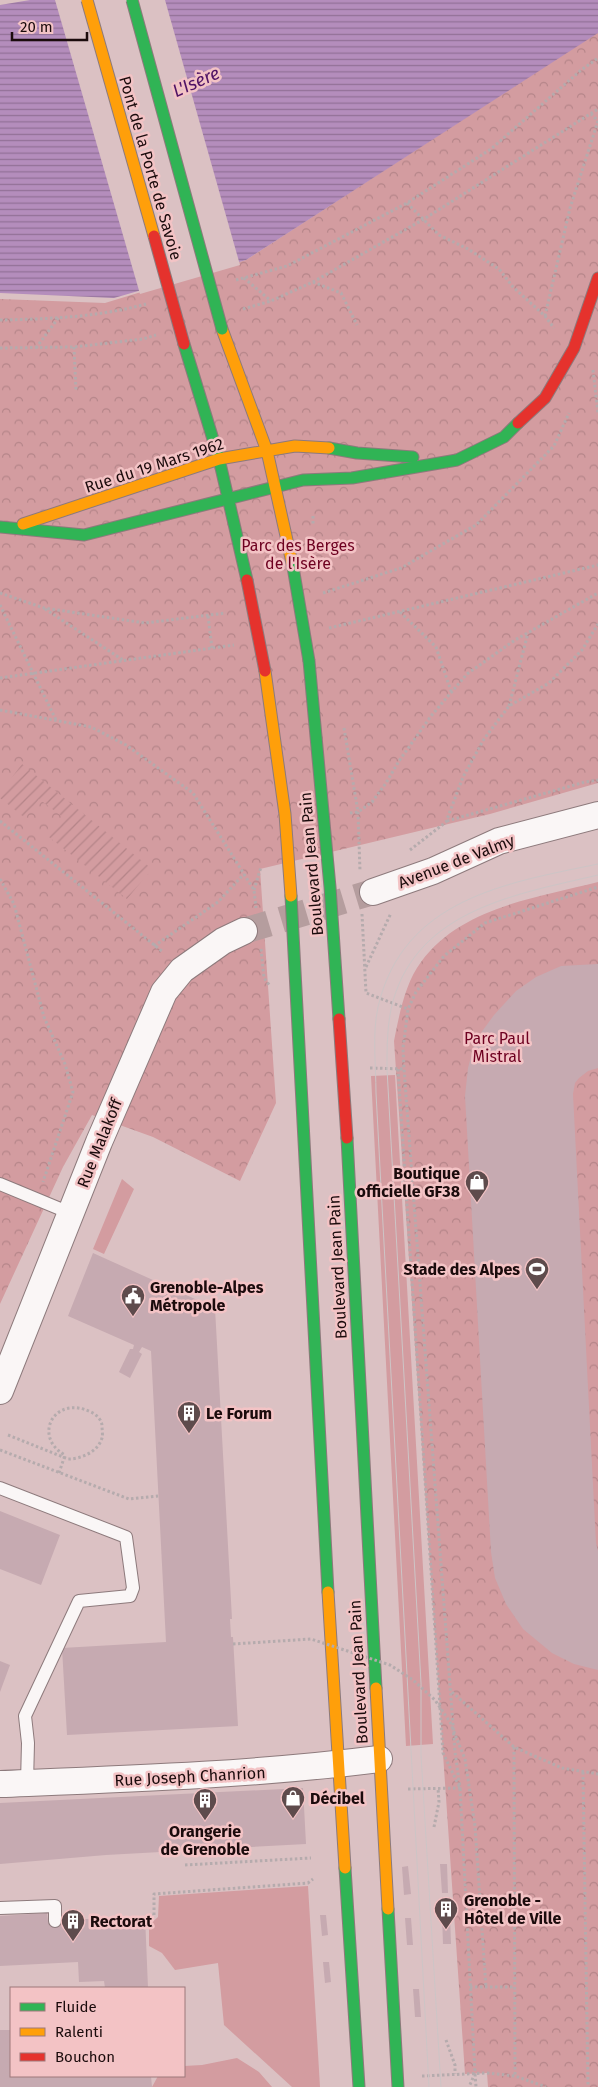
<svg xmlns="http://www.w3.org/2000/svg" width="598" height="2087" font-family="'Fira Sans',sans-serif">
  <defs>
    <pattern id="forest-crowns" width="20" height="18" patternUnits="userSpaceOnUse" patternTransform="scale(1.25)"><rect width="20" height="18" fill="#d39ca0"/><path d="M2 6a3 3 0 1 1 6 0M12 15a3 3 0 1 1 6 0" fill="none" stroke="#b58589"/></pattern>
    <pattern id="garden-furrows" width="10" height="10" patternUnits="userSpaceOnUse" patternTransform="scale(1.25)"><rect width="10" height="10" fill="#d39ca0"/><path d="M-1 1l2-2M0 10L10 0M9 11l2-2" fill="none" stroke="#b58589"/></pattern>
    <pattern id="water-rules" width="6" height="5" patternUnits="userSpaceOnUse" patternTransform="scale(1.25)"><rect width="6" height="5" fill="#b48dbc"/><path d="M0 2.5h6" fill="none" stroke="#927197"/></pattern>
  </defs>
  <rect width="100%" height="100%" fill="#dbc1c3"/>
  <!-- grass -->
  <path fill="#d39ca0" d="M395 1075 433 1744 406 1746 371 1076Z
    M122 1179 134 1189 104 1254 93 1249Z
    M308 1886 320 2087H292L224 2025 218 1963 175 1970 162 1953 149 1946V1925L158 1917 159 1896Z
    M237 2058 259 2072 272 2087H152L158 2076H184V2066L202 2065Z"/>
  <!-- forest -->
  <path fill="url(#forest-crowns)" d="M598 32V783L490 814 260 869 276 1103 240 1181 153 1137 92 1115 63 1167 0 1304V299L105 303 246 260Z
    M598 882V2087H488L487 2073 465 2074 394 1041C399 1016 405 983 421 962 461 907 536 898 598 882Z"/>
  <!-- garden -->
  <path fill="url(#garden-furrows)" d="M22 764 152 869 127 899 49 837 64 818 39 799 25 818 0 798V793Z"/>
  <!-- water -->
  <path fill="url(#water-rules)" d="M30 0H598V33L246 260 114 298 0 293V5Z"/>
  <!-- pier -->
  <path fill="#dbc1c3" d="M55 0H165L240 265 140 294Z"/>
  <!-- building -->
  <path fill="#c6aab1" d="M598 964V1068L588 1071 579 1078 575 1083 573 1094 596 1543 598 1551V1670L574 1664 552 1653 523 1629 506 1604 495 1578 491 1552 465 1096 468 1068 475 1041 494 1015 516 991 536 977 561 966Z
    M93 1253 215 1308 232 1619H230L231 1637H233L238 1726 67 1735 62 1648 166 1642 151 1351 142 1347 139 1352 142 1354 130 1378 119 1372 130 1349H133L134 1345 68 1316Z
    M0 1511 60 1535 41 1585 0 1569Z
    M0 1661 10 1665 0 1692Z
    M303 1788 306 1844 106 1855 0 1864V1803Z
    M440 1864H447L448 1893H442Z
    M408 1866 411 1894 404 1895 402 1867Z
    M47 1913 48 1921 145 1916 148 1988H105L104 1981 79 1982 78 1962 0 1966V1916Z
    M320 1915H326L328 1935 322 1936Z
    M442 1915H450L451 1944H443Z
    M405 1918H411L413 1945H407Z
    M323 1962H329L331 1982 325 1983Z
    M413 1989H419L421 2017H415Z
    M0 2030H11V2076H151L152 2087H0Z"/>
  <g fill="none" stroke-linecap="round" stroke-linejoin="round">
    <!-- street-tunnel -->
    <path stroke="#b59d9e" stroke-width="26" stroke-dasharray="26 13" stroke-linecap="butt" d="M244 931 373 892"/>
    <!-- lane casing -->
    <g stroke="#8d7a7c" stroke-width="14">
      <path id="lane" d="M0 1184 70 1213
        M0 1488 126 1537 133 1588 130 1596 79 1601 25 1716 28 1743 27 1783
        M0 1908 55 1906V1921"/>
    </g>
    <!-- street casing -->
    <g stroke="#8d7a7c" stroke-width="28">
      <path id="street" d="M373 892 433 871 499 841 598 815
        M0 1391 99 1142 164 992 182 970 223 941 244 931
        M0 1784C127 1779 253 1775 379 1759"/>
    </g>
    <!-- fast casing -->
    <g stroke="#8d7a7c" stroke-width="13">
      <path id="fast" d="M184 344 219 459 247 580
        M329 448 357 453 413 457
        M0 527 84 535 303 480 352 478 457 460 504 437 518 423
        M309 661 330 887 339 1019
        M291 896 328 1592
        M347 1138 376 1688
        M345 1868 359 2087
        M388 1909 398 2087"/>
    </g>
    <!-- slow casing -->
    <g stroke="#8d7a7c" stroke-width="13">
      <path id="slow" d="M222 329 267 451 293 567
        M23 524 219 459 295 446 329 448
        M265 671 285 814 291 896
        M328 1592 345 1868
        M376 1688 388 1909"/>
    </g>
    <!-- jam casing -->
    <g stroke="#8d7a7c" stroke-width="13">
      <path id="jam" d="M518 423 545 398 574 348 598 278
        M339 1019 347 1138"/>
    </g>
    <!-- path -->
    <path stroke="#b5abad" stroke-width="3" stroke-dasharray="2.5 2.5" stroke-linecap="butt" d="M407 203 439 235 468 249 499 269 513 287 545 316 554 328
      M244 278 271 301
      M236 280 287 266 407 203 491 149 580 71 598 58
      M313 282 341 293 357 325
      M243 309 271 301 313 282 394 236 424 219 598 109
      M545 316 570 208 598 121 591 114
      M0 320C49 319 99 317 146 304
      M74 347 76 391
      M0 348 74 347 143 339 156 335
      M36 348 59 317
      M593 370 598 413
      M313 516V525
      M0 593 44 608 145 623 226 613
      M323 593 401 568 476 525 554 446 569 413
      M0 605 56 720
      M45 609 123 660
      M400 612 436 647 451 691
      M208 616 212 648
      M329 628 598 565
      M0 678 234 645
      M509 706 528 633
      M0 710 91 727 126 745 193 793 254 890 256 908
      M344 728 358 812 360 871
      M350 813 358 812 372 802 386 783 399 761 431 716 467 674 515 640 598 593
      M0 821 163 952
      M447 821 585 782 598 780
      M410 850 446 822 463 777 484 739 509 706 549 683 582 650 598 624
      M0 879 14 904 44 1017 65 1064 73 1092 43 1182
      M254 890 261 867
      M362 914 366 993 408 1009
      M154 946 218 902 244 874
      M261 949 264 978 270 986
      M366 967 391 913
      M370 1068 404 1069
      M398 1069 443 1753 460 1788 475 2073 469 2087
      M8 1435 68 1459C81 1459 98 1452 102 1438 103 1435 102 1430 102 1426 102 1420 97 1415 91 1412 54 1394 32 1437 65 1455
      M0 1450 129 1499 158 1496
      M452 1692 514 1747 562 1768 598 1774
      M514 1747 515 2076
      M465 1759 475 1826 486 1988
      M583 1772 588 2087
      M408 1789 460 1788 455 1752 404 1069 403 1048 408 1009 416 992 444 956 485 923 598 887
      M434 1827 439 1802 438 1788
      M185 1865 311 1858
      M145 1916H154V1894L308 1883 313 1879
      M470 1987H514
      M446 2040 455 2065V2074
      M475 2074 476 2087
      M422 2076 487 2073 515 2076 546 2087"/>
    <!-- lane -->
    <use href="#lane" stroke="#faf6f6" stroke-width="12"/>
    <!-- street -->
    <use href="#street" stroke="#faf6f6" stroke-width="26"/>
    <!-- fast -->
    <use href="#fast" stroke="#30b455" stroke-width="11"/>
    <!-- slow -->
    <use href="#slow" stroke="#ff9f0a" stroke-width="11"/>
    <!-- jam -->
    <use href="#jam" stroke="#e5322d" stroke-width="11"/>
    <!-- tram -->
    <path stroke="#cdc5c6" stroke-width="1" d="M429 2087 376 1093C376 1065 372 1034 378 1007 403 899 506 883 598 864
      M441 2087 421 1755V1683L387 1069C387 1046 387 1023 393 1001 419 909 518 894 598 875"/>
    <!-- fast-bridge casing -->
    <g stroke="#8d7a7c" stroke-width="13" stroke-linecap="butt">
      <path id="fast-bridge" d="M132 0 222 329
        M293 567 309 661"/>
    </g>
    <!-- slow-bridge casing -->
    <g stroke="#8d7a7c" stroke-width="13" stroke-linecap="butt">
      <path id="slow-bridge" d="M87 0 154 236"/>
    </g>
    <!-- jam-bridge casing -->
    <g stroke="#8d7a7c" stroke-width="13" stroke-linecap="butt">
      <path id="jam-bridge" d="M154 236 184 344
        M247 580 265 671"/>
    </g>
    <!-- path-bridge -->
    <path stroke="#b5abad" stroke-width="3" stroke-dasharray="2.5 2.5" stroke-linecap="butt" d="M59 1473 65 1455
      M233 1644 311 1639 390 1665 413 1680 435 1700 450 1722 465 1759"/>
    <!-- fast-bridge -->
    <use href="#fast-bridge" stroke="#30b455" stroke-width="11"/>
    <!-- slow-bridge -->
    <use href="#slow-bridge" stroke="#ff9f0a" stroke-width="11"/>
    <!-- jam-bridge -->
    <use href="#jam-bridge" stroke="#e5322d" stroke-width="11"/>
  </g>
  <!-- icons -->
  <defs>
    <g id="shop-pin" transform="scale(1.25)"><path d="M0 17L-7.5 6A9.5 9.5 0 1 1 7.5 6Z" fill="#5e4b4c" stroke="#f3c3c5"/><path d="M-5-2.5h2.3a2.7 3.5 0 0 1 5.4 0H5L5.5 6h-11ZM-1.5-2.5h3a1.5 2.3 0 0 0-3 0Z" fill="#fff"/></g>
    <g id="stadium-pin" transform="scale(1.25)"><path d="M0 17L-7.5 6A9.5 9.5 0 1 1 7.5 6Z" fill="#5e4b4c" stroke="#f3c3c5"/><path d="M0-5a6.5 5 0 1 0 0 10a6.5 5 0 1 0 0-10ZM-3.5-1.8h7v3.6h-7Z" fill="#fff"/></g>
    <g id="civic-pin" transform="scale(1.25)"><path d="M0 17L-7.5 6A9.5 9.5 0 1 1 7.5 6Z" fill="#5e4b4c" stroke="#f3c3c5"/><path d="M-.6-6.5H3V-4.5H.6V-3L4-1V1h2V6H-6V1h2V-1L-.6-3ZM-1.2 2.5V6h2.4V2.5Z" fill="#fff"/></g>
    <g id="building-pin" transform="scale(1.25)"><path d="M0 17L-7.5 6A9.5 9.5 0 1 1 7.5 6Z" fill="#5e4b4c" stroke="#f3c3c5"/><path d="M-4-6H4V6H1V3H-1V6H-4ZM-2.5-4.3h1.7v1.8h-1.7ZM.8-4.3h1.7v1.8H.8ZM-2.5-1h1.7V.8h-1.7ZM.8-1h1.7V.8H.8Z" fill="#fff"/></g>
  </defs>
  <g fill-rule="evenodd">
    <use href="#shop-pin" x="477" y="1182"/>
    <use href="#stadium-pin" x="537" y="1269"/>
    <use href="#civic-pin" x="133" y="1296"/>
    <use href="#building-pin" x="189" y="1413"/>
    <use href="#shop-pin" x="293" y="1798"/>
    <use href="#building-pin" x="205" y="1800"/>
    <use href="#building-pin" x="446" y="1909"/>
    <use href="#building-pin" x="73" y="1921"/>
  </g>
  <g text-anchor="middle" stroke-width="5" stroke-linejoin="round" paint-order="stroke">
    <!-- street labels -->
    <g font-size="16" fill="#1b0b0c" stroke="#f3c3c5">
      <text transform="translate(151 168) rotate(74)" y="6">Pont de la Porte de Savoie</text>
      <text transform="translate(154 465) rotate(-18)" y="6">Rue du 19 Mars 1962</text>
      <text transform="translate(456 861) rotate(-21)" y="6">Avenue de Valmy</text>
      <text transform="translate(311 864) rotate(-95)" y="6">Boulevard Jean Pain</text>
      <text transform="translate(99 1143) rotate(-68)" y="6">Rue Malakoff</text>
      <text transform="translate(337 1267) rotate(-93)" y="6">Boulevard Jean Pain</text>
      <text transform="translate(358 1672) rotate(-93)" y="6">Boulevard Jean Pain</text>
      <text transform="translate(190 1776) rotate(-3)" y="6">Rue Joseph Chanrion</text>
    </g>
    <!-- park labels -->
    <g font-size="16" fill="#6e0020" stroke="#f3c3c5">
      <text x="298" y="551">Parc des Berges<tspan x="298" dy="18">de l'Isère</tspan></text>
      <text x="497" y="1044">Parc Paul<tspan x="497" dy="18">Mistral</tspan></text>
    </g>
    <!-- poi labels -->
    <g font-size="16" font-weight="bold" fill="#1b0b0c" stroke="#f3c3c5" text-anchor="start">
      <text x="460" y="1179" text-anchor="end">Boutique<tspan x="460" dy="18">officielle GF38</tspan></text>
      <text x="520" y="1275" text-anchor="end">Stade des Alpes</text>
      <text x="150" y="1293">Grenoble-Alpes<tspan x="150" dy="18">Métropole</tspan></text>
      <text x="206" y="1419">Le Forum</text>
      <text x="310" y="1804">Décibel</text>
      <text x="205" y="1837" text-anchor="middle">Orangerie<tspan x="205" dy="18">de Grenoble</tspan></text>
      <text x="464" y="1906">Grenoble -<tspan x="464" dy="18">Hôtel de Ville</tspan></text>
      <text x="90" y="1927">Rectorat</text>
    </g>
    <!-- water labels -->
    <g font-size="18" font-style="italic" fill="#4f1365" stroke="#f3c3c5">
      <text transform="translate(196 82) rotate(-24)" y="6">L'Isère</text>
    </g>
  </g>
  <!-- legend -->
  <rect x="10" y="1987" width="175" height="90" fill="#f3c3c5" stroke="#9d797b"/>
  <rect x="20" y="2003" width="25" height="8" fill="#30b455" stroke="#9d797b"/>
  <text x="55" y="2012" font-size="15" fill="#1b0b0c">Fluide</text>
  <rect x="20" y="2028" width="25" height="8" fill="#ff9f0a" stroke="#9d797b"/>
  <text x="55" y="2037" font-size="15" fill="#1b0b0c">Ralenti</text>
  <rect x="20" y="2053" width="25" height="8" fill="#e5322d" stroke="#9d797b"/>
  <text x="55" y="2062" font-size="15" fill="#1b0b0c">Bouchon</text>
  <!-- scale -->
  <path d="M12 32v8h75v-8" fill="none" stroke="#1b0b0c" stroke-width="2.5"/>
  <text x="20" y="32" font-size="15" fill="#1b0b0c" stroke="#f3c3c5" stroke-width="4" paint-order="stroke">20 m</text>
</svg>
